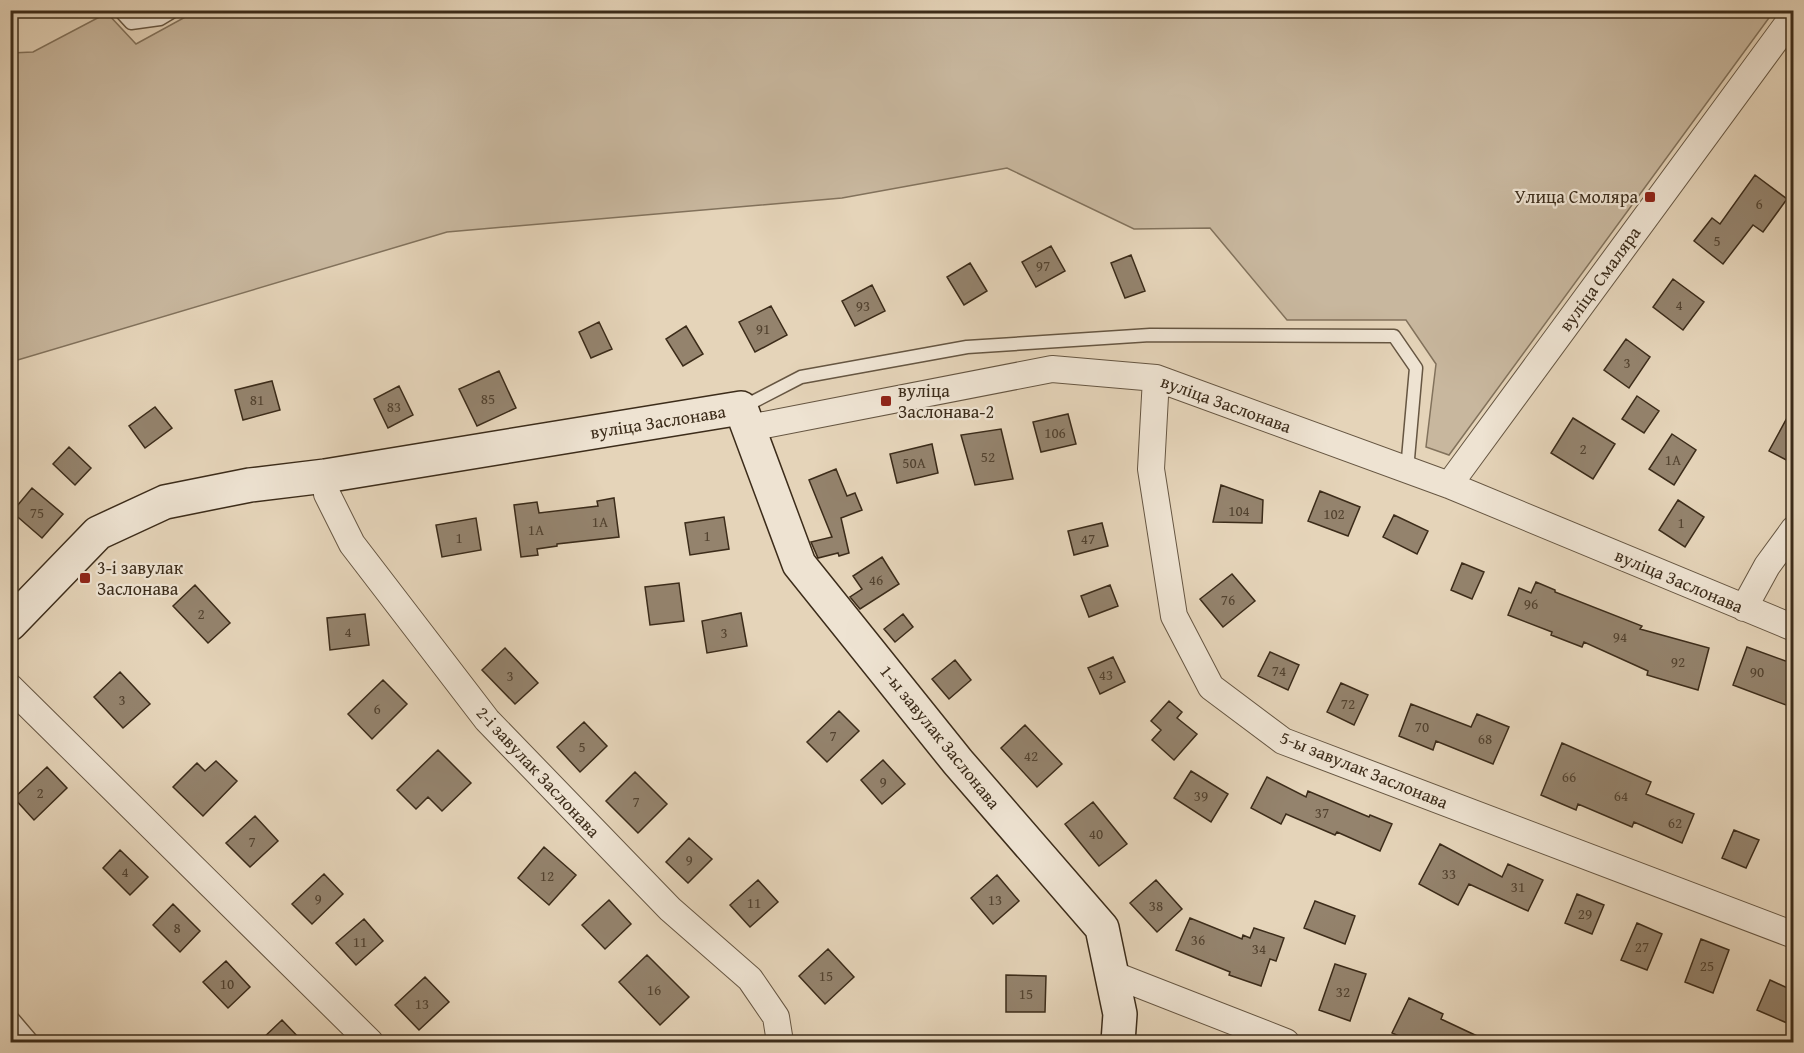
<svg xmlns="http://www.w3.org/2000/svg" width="1804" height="1053" font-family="'Gentium Book Plus',serif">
  <rect width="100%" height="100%" fill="#e5d4b9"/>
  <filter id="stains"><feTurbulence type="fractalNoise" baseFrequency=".00333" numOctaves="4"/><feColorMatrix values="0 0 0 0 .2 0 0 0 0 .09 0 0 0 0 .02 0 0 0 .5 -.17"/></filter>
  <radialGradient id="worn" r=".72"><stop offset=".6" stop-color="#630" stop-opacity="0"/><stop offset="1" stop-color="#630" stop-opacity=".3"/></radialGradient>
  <!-- green -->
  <path fill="#c8b79e" stroke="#82725c" stroke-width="1.5" d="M198 10H1774V11L1449 455 1426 447 1436 364 1406 320H1287L1210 228 1134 229 1007 168 842 198 447 232 11 362V53L33 52 107 13 136 44Z"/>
  <!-- building -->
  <path fill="#94836d" stroke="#3c2c1a" stroke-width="1.5" d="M1755 175 1787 199 1763 232 1753 225 1723 264 1694 241 1712 218 1720 224Z
    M1051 246 1065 271 1036 287 1022 262Z
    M1131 255 1145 291 1125 298 1111 263Z
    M970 263 987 291 964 305 947 277Z
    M1673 279 1704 302 1683 330 1653 307Z
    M872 285 885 311 855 326 842 301Z
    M771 306 787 335 755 352 739 322Z
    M599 322 612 349 591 358 579 332Z
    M686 326 703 354 683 366 666 339Z
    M1626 339 1650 357 1629 388 1604 370Z
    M499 371 516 408 477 426 459 389Z
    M272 381 280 410 243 420 235 390Z
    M399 386 413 415 388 428 374 399Z
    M1637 396 1659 411 1644 433 1622 419Z
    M1794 405V464L1769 451Z
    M155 407 172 428 145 448 129 426Z
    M1068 414 1076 444 1041 452 1033 422Z
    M1573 418 1615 444 1593 479 1551 453Z
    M1001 429 1013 479 975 485 961 435Z
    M1672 434 1696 450 1674 485 1649 469Z
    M932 444 938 473 897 483 890 454Z
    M69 447 91 468 75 485 53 464Z
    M836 469 847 496 855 493 862 510 841 518 849 553 839 556 838 553 818 558 811 542 832 537 809 480Z
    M1221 485 1263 500 1262 523 1213 522Z
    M32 488 63 514 42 538 12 512Z
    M1320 491 1360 507 1348 536 1308 521Z
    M614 498 619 537 557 544V546L537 549 538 555 521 557 514 505 537 502 539 513 598 506 597 501Z
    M1678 500 1704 517 1685 547 1659 530Z
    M1394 515 1428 531 1417 554 1383 537Z
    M724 517 729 549 690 555 685 523Z
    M476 518 481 550 442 557 436 525Z
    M1102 523 1108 546 1074 555 1068 531Z
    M882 557 899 584 860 609 850 597 862 589 853 576Z
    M1462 563 1484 572 1472 599 1451 590Z
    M1232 574 1255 601 1223 627 1200 599Z
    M1536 582 1555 590V592L1642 626 1640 629 1709 648 1698 690 1647 675 1648 671 1584 642 1582 647 1551 635 1552 632 1508 615 1519 588 1531 593Z
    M679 583 684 621 650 625 645 587Z
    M195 585 230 623 208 643 173 606Z
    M1110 585 1118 606 1089 617 1081 596Z
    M741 613 747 646 707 653 702 621Z
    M365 614 369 645 330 650 327 618Z
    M903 614 913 627 895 642 884 629Z
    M1747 647 1794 664V708L1733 685Z
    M505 648 538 683 515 704 482 670Z
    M1270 652 1299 665 1288 690 1258 676Z
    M1113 657 1125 682 1100 694 1088 668Z
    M955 660 971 680 949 699 932 679Z
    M120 672 150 704 123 728 94 697Z
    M383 680 407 704 372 739 348 714Z
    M1341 683 1368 695 1354 725 1327 712Z
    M1169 701 1182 712 1177 718 1197 734 1174 760 1152 740 1161 730 1151 721Z
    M1411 704 1471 727 1477 714 1509 727 1493 764 1436 741 1433 750 1399 736Z
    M839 711 859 731 827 762 807 742Z
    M584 722 607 746 580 772 557 747Z
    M1025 725 1062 764 1037 787 1001 748Z
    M1562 743 1651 782 1646 794 1694 814 1682 843 1634 822 1632 827 1578 804 1576 810 1541 795Z
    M438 750 471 783 442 811 428 797 416 809 397 790Z
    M883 760 905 784 882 804 861 780Z
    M216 761 237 781 203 816 173 787 197 763 205 771Z
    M47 767 67 788 34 820 14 798Z
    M1191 771 1228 794 1211 822 1174 798Z
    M635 772 667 804 638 833 606 801Z
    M1267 777 1306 797 1308 791 1369 817 1370 815 1392 824 1380 851 1337 832 1335 835 1286 814 1281 824 1251 808Z
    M1093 802 1127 844 1099 866 1065 824Z
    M255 816 278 841 250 867 226 843Z
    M1734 830 1759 840 1746 868 1722 858Z
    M689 838 712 859 688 883 666 862Z
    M1440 844 1502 877 1508 864 1543 880 1528 911 1469 884 1458 905 1419 884Z
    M544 847 576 875 549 905 518 878Z
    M120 850 148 877 130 895 103 868Z
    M324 874 343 894 312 924 292 904Z
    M997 875 1019 901 993 924 971 898Z
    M758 880 778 902 750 927 730 905Z
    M1156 880 1182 909 1157 932 1130 903Z
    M1577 894 1604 905 1592 934 1565 923Z
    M609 900 631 924 605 949 582 925Z
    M1315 901 1355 916 1345 944 1304 928Z
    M173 904 200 931 180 952 153 925Z
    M1190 918 1242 939 1243 935 1250 938 1254 928 1284 938 1276 961 1270 959 1261 986 1229 975 1230 972 1176 950Z
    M364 919 383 941 356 965 336 943Z
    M1637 923 1662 934 1647 970 1621 960Z
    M1701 939 1729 950 1713 993 1685 982Z
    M828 949 854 977 825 1004 799 976Z
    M647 955 689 997 660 1025 619 982Z
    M226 961 250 987 228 1008 203 982Z
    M1335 964 1366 974 1350 1021 1319 1010Z
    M1006 975 1046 976 1045 1012H1006Z
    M425 977 449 1002 419 1030 395 1005Z
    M1770 980 1794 991V1026L1757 1010Z
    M1409 998 1443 1014 1441 1019 1490 1042H1412L1392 1033Z
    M282 1020 303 1042H259Z"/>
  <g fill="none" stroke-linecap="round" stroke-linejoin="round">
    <!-- lane casing -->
    <g stroke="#665642" stroke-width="15">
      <path id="lane" d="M119 10 131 23 160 19 175 10
        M743 407 801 377 967 347 1150 335 1394 336 1416 368 1407 470
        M10 1015 33 1042"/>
    </g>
    <!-- street casing -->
    <g stroke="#665642" stroke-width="28">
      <path id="street" d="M1156 378 1151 469 1174 616 1211 687 1283 741 1794 935
        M749 428 1052 369 1156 378 1449 485 1794 628
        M325 476 327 494 352 544 487 720 670 909 750 979 776 1017 780 1042
        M1449 485 1794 15
        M1744 608 1767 566 1794 529
        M10 687 370 1042
        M1112 974 1286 1042"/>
    </g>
    <!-- secondary casing -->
    <g stroke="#3c2c1a" stroke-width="36">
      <path id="secondary" d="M10 624 98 533 165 502 250 485 325 476 741 408 799 564 958 762 1102 928 1120 1014 1118 1042"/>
    </g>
    <!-- lane -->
    <use href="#lane" stroke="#eee3d2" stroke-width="12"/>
    <!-- street -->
    <use href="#street" stroke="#eee3d2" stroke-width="26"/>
    <!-- secondary -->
    <use href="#secondary" stroke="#eee3d2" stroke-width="33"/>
  </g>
  <!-- markers -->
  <g fill="#8f2418" stroke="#eee3d2" stroke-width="2">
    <rect x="1644" y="191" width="12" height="12" rx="3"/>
    <rect x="880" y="395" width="12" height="12" rx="3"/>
    <rect x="79" y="572" width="12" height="12" rx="3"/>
  </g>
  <g text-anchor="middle" stroke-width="4.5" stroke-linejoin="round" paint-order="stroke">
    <!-- number labels -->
    <g font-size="15" fill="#52422f">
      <text x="1759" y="209">6</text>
      <text x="1717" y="246">5</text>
      <text x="1043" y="271">97</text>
      <text x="1679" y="310">4</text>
      <text x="863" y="311">93</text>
      <text x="763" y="334">91</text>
      <text x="1627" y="368">3</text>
      <text x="488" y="404">85</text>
      <text x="257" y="405">81</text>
      <text x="394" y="412">83</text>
      <text x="1055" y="438">106</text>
      <text x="1583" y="454">2</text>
      <text x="988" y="462">52</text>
      <text x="1673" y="465">1А</text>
      <text x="914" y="468">50А</text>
      <text x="1239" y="516">104</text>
      <text x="37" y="518">75</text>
      <text x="1334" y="519">102</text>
      <text x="600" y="527">1А</text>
      <text x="1681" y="528">1</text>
      <text x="536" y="535">1А</text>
      <text x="707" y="541">1</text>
      <text x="459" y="543">1</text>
      <text x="1088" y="544">47</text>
      <text x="876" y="585">46</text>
      <text x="1228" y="605">76</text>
      <text x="1531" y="609">96</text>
      <text x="201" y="619">2</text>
      <text x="348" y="637">4</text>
      <text x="724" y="638">3</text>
      <text x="1620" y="642">94</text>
      <text x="1678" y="667">92</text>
      <text x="1279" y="676">74</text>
      <text x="1757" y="677">90</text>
      <text x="1106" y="680">43</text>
      <text x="510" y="681">3</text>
      <text x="122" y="705">3</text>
      <text x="1348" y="709">72</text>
      <text x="377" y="714">6</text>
      <text x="1422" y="732">70</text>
      <text x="833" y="741">7</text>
      <text x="1485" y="744">68</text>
      <text x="582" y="752">5</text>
      <text x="1031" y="761">42</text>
      <text x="1569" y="782">66</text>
      <text x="883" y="787">9</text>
      <text x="40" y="798">2</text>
      <text x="1201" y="801">39</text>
      <text x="1621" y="801">64</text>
      <text x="636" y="807">7</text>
      <text x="1322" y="818">37</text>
      <text x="1675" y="828">62</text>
      <text x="1096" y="839">40</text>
      <text x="252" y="847">7</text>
      <text x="689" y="865">9</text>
      <text x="125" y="877">4</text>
      <text x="1449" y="879">33</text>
      <text x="547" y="881">12</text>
      <text x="1518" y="892">31</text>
      <text x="318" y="904">9</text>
      <text x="995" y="905">13</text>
      <text x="754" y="908">11</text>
      <text x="1156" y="911">38</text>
      <text x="1585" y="919">29</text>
      <text x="177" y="933">8</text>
      <text x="1198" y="945">36</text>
      <text x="360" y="947">11</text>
      <text x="1642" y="952">27</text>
      <text x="1259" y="954">34</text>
      <text x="1707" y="971">25</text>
      <text x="826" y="981">15</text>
      <text x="227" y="989">10</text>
      <text x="654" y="995">16</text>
      <text x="1343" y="997">32</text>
      <text x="1026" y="999">15</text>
      <text x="422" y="1009">13</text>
    </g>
    <!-- poi labels -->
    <g font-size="18" fill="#3c2c1a" stroke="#eee3d2" text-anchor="start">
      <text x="1638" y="203" text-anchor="end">Улица Смоляра</text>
      <text x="898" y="397">вуліца<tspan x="898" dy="21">Заслонава-2</tspan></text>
      <text x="97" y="574">3-і завулак<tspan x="97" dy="21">Заслонава</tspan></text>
    </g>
    <!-- street labels -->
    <g font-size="18" fill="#3c2c1a" stroke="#eee3d2">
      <text transform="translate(1600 279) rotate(-54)" y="6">вуліца Смаляра</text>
      <text transform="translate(1226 404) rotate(20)" y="6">вуліца Заслонава</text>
      <text transform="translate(658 422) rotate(-9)" y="6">вуліца Заслонава</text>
      <text transform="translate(1679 581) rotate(23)" y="6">вуліца Заслонава</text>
      <text transform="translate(940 737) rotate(51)" y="6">1-ы завулак Заслонава</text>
      <text transform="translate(1364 770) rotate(22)" y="6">5-ы завулак Заслонава</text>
      <text transform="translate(538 772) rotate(47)" y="6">2-і завулак Заслонава</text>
    </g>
  </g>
  <!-- margin -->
  <rect width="1804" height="1053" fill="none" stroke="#e5d4b9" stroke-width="36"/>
  <rect x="12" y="12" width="1780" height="1029" fill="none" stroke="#3c2c1a" stroke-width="3"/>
  <rect x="18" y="18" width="1768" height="1017" fill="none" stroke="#3c2c1a" stroke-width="1.5"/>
  <rect width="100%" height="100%" filter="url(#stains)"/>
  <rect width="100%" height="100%" fill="url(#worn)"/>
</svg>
